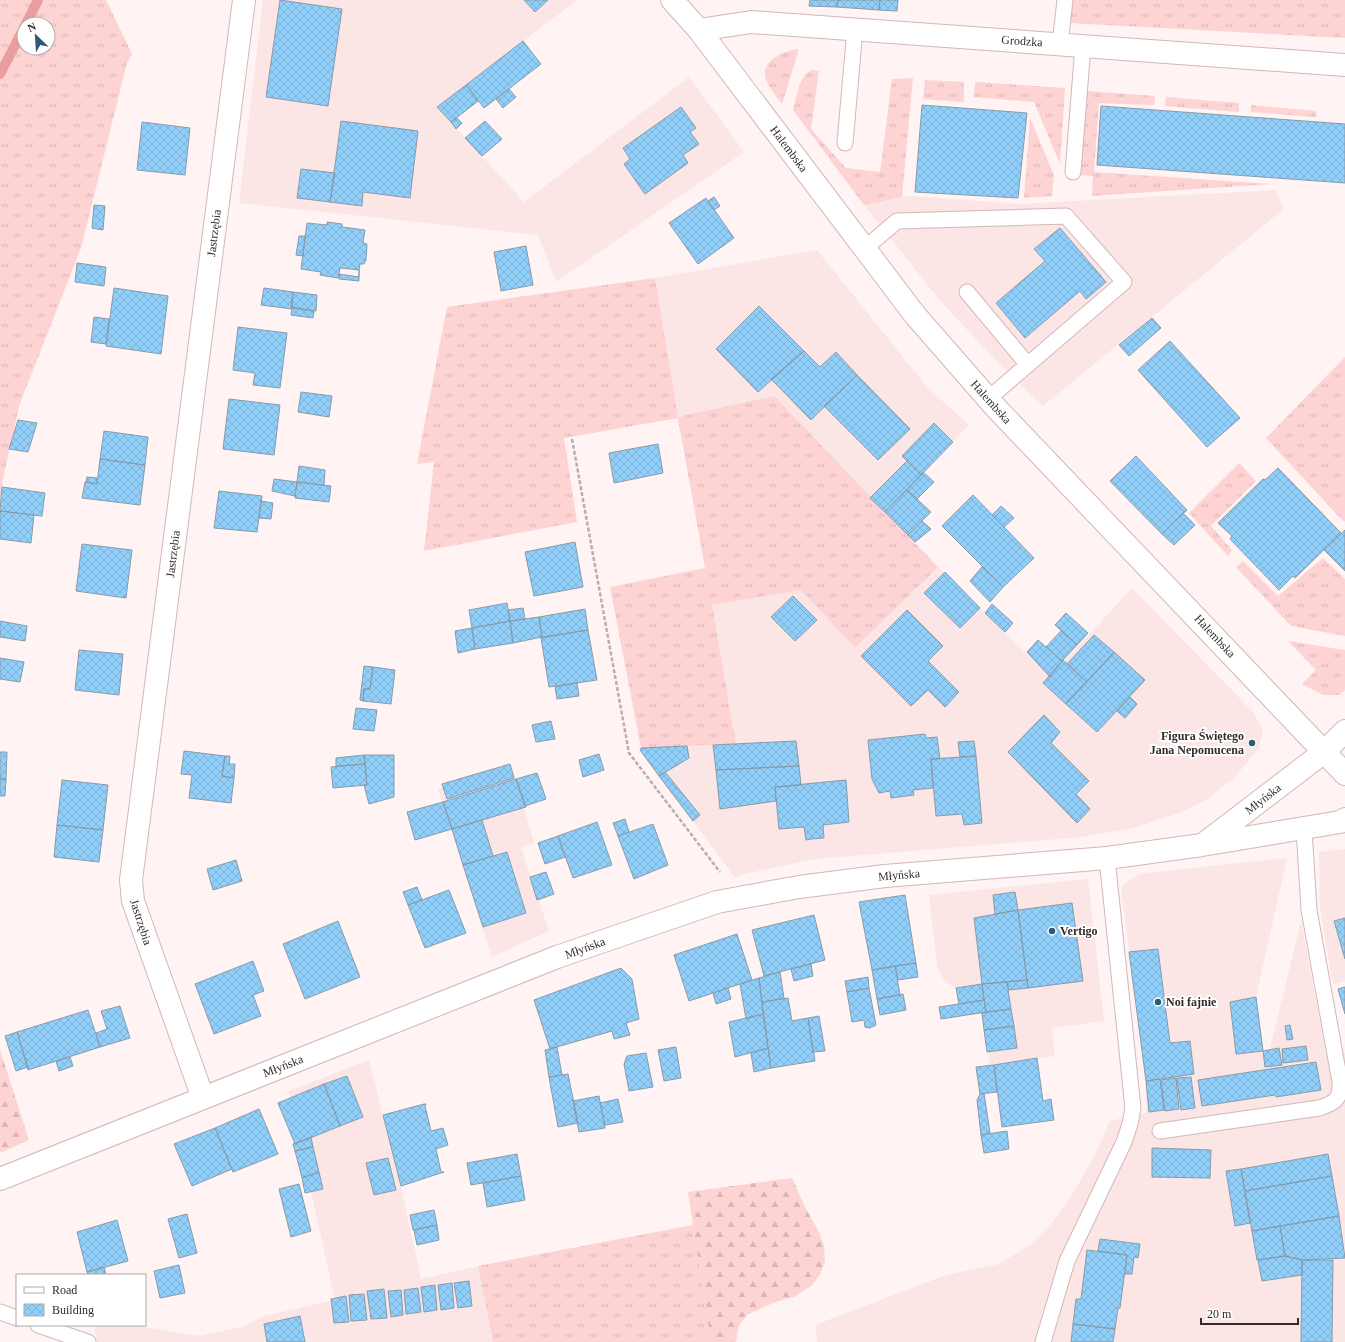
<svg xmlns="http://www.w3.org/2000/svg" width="1345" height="1342" font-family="Georgia,serif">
  <defs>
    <pattern id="grass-tufts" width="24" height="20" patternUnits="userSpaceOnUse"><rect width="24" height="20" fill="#fdd3d3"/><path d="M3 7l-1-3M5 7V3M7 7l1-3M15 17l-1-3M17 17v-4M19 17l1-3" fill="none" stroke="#d9b5b5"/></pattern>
    <pattern id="forest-firs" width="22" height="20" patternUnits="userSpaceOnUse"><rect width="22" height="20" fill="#fdd3d3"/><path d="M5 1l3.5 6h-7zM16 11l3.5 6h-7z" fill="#d9b5b5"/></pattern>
    <pattern id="building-cross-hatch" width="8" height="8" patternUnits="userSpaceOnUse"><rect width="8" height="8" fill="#91cffb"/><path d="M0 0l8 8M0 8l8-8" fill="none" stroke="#7eb2d7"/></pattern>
  </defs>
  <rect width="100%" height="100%" fill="#fff3f3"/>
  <!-- built -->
  <path fill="#fbe5e5" d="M263 0H577L437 107 524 202 689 77 744 152 556 282 538 235 239 203Z
    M1275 190 1284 209 1043 406 1007 372 942 303 864 205 908 196 1020 204Z
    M817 250 926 386 969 425 885 512 774 397 678 418 655 278Z
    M938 567 1050 677 1132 588 1253 712 1263 730 1259 748 1234 778 1206 800 1182 812 1133 828 1082 837 815 859 744 874 735 878 640 750 641 748 736 744 712 605 801 590 855 648Z
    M512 767 534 843 521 848 549 931 492 957 438 789Z
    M1345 849V981L1333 984 1320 908 1319 852Z
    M1287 858 1256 997 1266 1065 1301 921 1326 1055 1345 1053V1342H817L815 1325 946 1275 999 1264 1030 1245 1050 1225 1072 1195 1096 1153 1110 1121 1146 1113V1085L1121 887 1139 874Z
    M1088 879 1104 1021 1052 1028 1055 1056 990 1065 978 985 956 988 945 982 937 966 929 895Z
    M369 1060 401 1186 421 1279 478 1266 493 1342H97L94 1325H131L200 1336 245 1326 264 1316 335 1300 289 1091Z"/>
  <!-- grass -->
  <path fill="url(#grass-tufts)" fill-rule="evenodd" d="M0 0H106L132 54 127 63 81 248 19 406 3 478 0 504ZM24 24H48V48H24Z
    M1072 0H1345V38L1069 23Z
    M799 49 782 104C777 97 769 88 766 80 759 61 785 50 799 49Z
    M812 70 819 71 811 129 846 168 880 172 892 79 913 78 902 197 864 205 793 110C797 97 799 75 812 70Z
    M925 80 964 82V102L923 99Z
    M975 82 1065 88 1060 164 1034 102 974 97Z
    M1087 91 1155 96 1154 105 1099 103 1094 172 1271 184 1092 196 1093 176 1081 175Z
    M1166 97 1239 103V112L1165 106Z
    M1251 105 1316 111V117L1251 112Z
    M1030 118 1054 175 1052 196 1024 198Z
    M655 278 678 417 774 396 938 567 855 648 801 590 712 605 736 744 641 748 610 587 705 568 678 418 564 438 577 522 424 551 434 462 417 464 447 307Z
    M1345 357V521L1344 522 1266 438Z
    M1239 463 1256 481 1211 526 1232 550 1228 556 1189 513Z
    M1323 558 1345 579V636L1291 626 1236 567 1243 561 1278 596Z
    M1288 641 1345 650V690L1339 695H1323L1302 684 1316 670Z
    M693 1225 711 1342H493L478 1266Z"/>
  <!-- forest -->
  <path fill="url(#forest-firs)" d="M0 1050 29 1140 0 1153Z
    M792 1178 805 1207 820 1234 824 1247 825 1261 820 1275 811 1286 794 1297 775 1302 747 1315 739 1325 736 1342H711L688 1192Z"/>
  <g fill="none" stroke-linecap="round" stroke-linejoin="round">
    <!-- stream -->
    <path stroke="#e89e9f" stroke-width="10" d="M26 24 38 0
      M0 74 24 28"/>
  </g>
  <!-- building -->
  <path fill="url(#building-cross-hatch)" stroke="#879baa" d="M280 0 342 9 328 106 266 97Z
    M524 0H548L535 12Z
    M810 0H838L837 7 809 6Z
    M838 0H880L879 10 837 7Z
    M880 0H898L897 11 879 10Z
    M523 41 541 64 484 108 466 85Z
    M466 85 478 101 451 122 437 107Z
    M509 89 516 97 503 108 496 99Z
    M922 105 1027 113 1018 198 915 192Z
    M1101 106 1345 124V183L1097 165Z
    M681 107 696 128 690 132 699 144 683 155 688 163 645 194 624 164 630 159 623 148Z
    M456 117 462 123 456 129 451 122Z
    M341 121 418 131 410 198 363 192 362 206 330 202Z
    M485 121 502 139 482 156 465 138Z
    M142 122 190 128 185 175 137 170Z
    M301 169 335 173 330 202 297 198Z
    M714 197 720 206 714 210 708 201Z
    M706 198 734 238 698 264 669 223Z
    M94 205 105 206 103 230 92 228Z
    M327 222 342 224V227L365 230 363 243 367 244 366 260 364 264H360L359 270 340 268 338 278 320 275 321 272 301 269 307 223 327 225Z
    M1060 228 1106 282 1086 299 1080 291 1025 338 996 303 1045 261 1034 249Z
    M299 236H305L303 256 296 255Z
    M526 246 533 285 501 291 494 252Z
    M77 263 106 267 104 286 75 282Z
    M359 270V281L339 279V274L359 277Z
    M114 288 168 296 161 354 106 346Z
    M264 288 293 292 292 309 261 305Z
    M293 292 317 295 316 311 291 307Z
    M759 306 804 351 758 392 716 349Z
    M292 308 314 311 313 318 291 315Z
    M94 317 109 319 106 344 91 342Z
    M1152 318 1161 328 1129 356 1119 345Z
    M238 327 287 333 280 388 253 385 255 373 233 370Z
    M1170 341 1240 418 1207 447 1138 370Z
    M804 351 820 367 836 352 857 375 811 420 771 379Z
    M857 375 910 429 878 460 824 406Z
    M301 392 332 396 329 417 298 412Z
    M229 399 280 405 274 455 223 449Z
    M18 420 37 423 28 452 9 449Z
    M934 423 953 442 921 475 902 456Z
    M104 431 148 437 145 465 100 459Z
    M658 444 663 473 614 483 609 453Z
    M1136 456 1187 510 1162 534 1110 481Z
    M100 459 145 465 140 505 82 498 85 482 97 484Z
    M907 461 921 475 885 512 870 498Z
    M299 466 325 470 324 485 297 482Z
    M1278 468 1341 533 1295 578 1293 576 1279 590 1230 539 1232 536 1218 523 1263 479 1265 480Z
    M923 472 934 482 917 499 907 490Z
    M87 477 97 478V484L86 482Z
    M274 479 297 482 295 496 272 491Z
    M297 482 331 486 329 502 295 498Z
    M2 487 45 493 42 516 0 511Z
    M907 490 931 512 908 535 885 512Z
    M219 491 262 496 257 532 214 528Z
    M973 495 1034 558 1003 587 942 526Z
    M261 501 273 503 271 519 259 518Z
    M1001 506 1014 518 1004 527 992 515Z
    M0 511 34 515 31 543 0 539Z
    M1183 513 1195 525 1174 545 1162 534Z
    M922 521 931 529 915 542 908 535Z
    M1345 530V571L1324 550Z
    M575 542 583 587 534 596 525 552Z
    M82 544 132 550 126 598 76 591Z
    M982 567 1003 587 990 602 970 581Z
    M945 572 980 608 960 628 924 593Z
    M793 596 817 620 795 641 771 617Z
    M507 603 510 621 472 628 469 610Z
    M992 604 1013 623 1005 632 985 613Z
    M523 608 525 619 510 621 508 610Z
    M585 609 588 630 542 637 539 617Z
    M907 610 943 646 928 661 959 692 945 707 928 690 911 706 861 656Z
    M1066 613 1088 633 1077 645 1055 625Z
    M539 617 542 637 513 643 510 621Z
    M0 621 27 626 25 641 0 637Z
    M510 621 513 643 475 649 472 628Z
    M472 628 475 649 458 653 455 631Z
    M588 630 597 680 549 687 541 638Z
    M1061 631 1077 645 1062 661 1046 647Z
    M1094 635 1114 652 1087 682 1067 664Z
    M1038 640 1062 661 1050 677 1027 652Z
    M79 650 123 654 119 695 75 690Z
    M1114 652 1145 680 1097 732 1066 704Z
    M0 658 24 662 20 682 0 679Z
    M1063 660 1087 682 1066 704 1043 683Z
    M364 666 373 667 370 689H364L363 701 360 700Z
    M373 667 395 670 391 704 363 701 364 689H370Z
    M577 683 579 696 557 699 555 687Z
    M1130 697 1137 704 1125 718 1117 711Z
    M356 708 377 710 374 731 353 729Z
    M1044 715 1060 732 1051 743 1089 781 1076 794 1090 809 1077 823 1008 752Z
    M551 721 555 739 536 742 532 725Z
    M925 734 926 738 937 737 940 759H931L933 788 913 790 914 795 891 798 890 791 879 793 872 779 868 740Z
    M796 741 799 766 716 770 713 745Z
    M974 741 976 756 960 757 958 742Z
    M687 746 689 758 659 776 640 750 641 748Z
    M184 751 225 756 222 776 234 778 231 803 189 798 192 775 181 774Z
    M0 752H7L6 779H0Z
    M599 754 604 770 583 777 579 760Z
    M364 755 365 764 336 766V758Z
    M364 755H394V797L369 804 364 785H367Z
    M225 756H230L229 764H235L234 778 222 776Z
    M976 756 982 823 964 825 962 814 936 816 931 759Z
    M365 764 367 785 333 788 331 767Z
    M510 764 514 778 447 799 442 784Z
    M799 766 801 785 775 787 776 801 720 809 716 770Z
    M665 772 700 815 693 821 659 776Z
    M537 773 546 799 525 806 516 779Z
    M0 779H6L5 796H0Z
    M516 779 526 807 452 829 443 802Z
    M62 780 108 785 103 830 57 825Z
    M846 780 849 822 823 825 824 838 811 839 806 840 804 827 779 829 775 787Z
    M443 802 452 829 415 840 407 812Z
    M625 819 629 832 618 836 613 823Z
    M482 820 493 856 463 865 452 829Z
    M597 822 612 865 573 878 558 836Z
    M653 824 668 865 634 879 618 836Z
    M57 825 103 830 99 862 54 857Z
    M558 836 565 857 545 864 538 843Z
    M507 852 526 913 483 927 463 865Z
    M236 860 242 881 213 890 207 869Z
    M546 872 554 894 537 900 530 877Z
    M417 887 422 900 408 905 403 892Z
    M449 890 466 933 425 948 408 905Z
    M1015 892 1018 910 995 914 993 895Z
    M905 895 916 963 872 970 859 902Z
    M1072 903 1083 981 1028 988 1018 910Z
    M1018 910 1027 980 982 984 974 918Z
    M814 915 825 960 764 976 752 930Z
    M1345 918V959L1334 921Z
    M338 921 360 977 305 999 283 944Z
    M737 934 752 980 689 1001 674 955Z
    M1158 949 1170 1043 1190 1041 1194 1074 1146 1081 1129 952Z
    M253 961 264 991 253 995 261 1016 214 1034 195 984Z
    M916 963 918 977 898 980 895 966Z
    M811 964 813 976 794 981 791 969Z
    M895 966 900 995 877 999 872 970Z
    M621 968 632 979 639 1019 626 1023 630 1035 614 1039 612 1031 550 1049 534 1000Z
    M780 972 784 998 762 1002 759 978Z
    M868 977 869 988 847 992 845 981Z
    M759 978 763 1014 746 1019 740 984Z
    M1027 980 1028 988 1009 990 1007 982Z
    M1007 982 1011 1009 986 1012 982 984Z
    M982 984 984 1000 959 1004 956 988Z
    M1345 987V1014L1338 989Z
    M728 988 731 999 716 1004 713 993Z
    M869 988 876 1025 870 1028 865 1027 864 1020 852 1022 847 992Z
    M903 994 906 1010 880 1015 877 999Z
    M1256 997 1263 1051 1236 1054 1230 1002Z
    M788 998 792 1021 808 1018 815 1061 771 1068 762 1002Z
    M984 1000 986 1012 941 1019 939 1007Z
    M120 1006 130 1038 100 1047 96 1033 107 1029 101 1011Z
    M1011 1009 1014 1026 984 1030 982 1013Z
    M88 1010 100 1047 28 1070 17 1032Z
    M763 1014 768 1048 735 1057 729 1022Z
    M819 1016 825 1051 813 1052 808 1018Z
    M1290 1025 1293 1039 1287 1040 1285 1026Z
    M1014 1026 1017 1048 987 1052 984 1030Z
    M17 1032 28 1067 16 1071 5 1036Z
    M1306 1046 1308 1060 1283 1063 1282 1049Z
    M557 1047 562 1075 549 1077 545 1050Z
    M676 1047 681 1078 664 1081 658 1050Z
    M768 1048 771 1068 754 1072 751 1053Z
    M1279 1048 1282 1065 1265 1067 1263 1051Z
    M646 1053 653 1087 629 1091 624 1064 627 1056Z
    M70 1057 73 1066 59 1071 56 1061Z
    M1037 1058 1043 1101 1051 1099 1054 1120 1002 1127 994 1065Z
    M1316 1062 1321 1090 1276 1097 1275 1095 1202 1106 1198 1080Z
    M994 1065 997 1092 980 1094 976 1067Z
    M568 1074 578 1123 558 1127 549 1077Z
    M347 1076 363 1117 340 1126 324 1084Z
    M1191 1077 1195 1108 1181 1110 1177 1078Z
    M1176 1078 1179 1109 1165 1111 1161 1080Z
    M1160 1079 1164 1110 1149 1112 1146 1081Z
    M324 1084 340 1126 295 1144 278 1103Z
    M984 1093 990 1133 981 1135 977 1100 980 1094Z
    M599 1096 605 1128 579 1132 573 1101Z
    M618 1099 623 1122 605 1125 600 1103Z
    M424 1104H426L425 1106 431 1131 443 1128 448 1145 436 1149 441 1172H444L401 1186 383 1115Z
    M259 1109 278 1154 233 1172 215 1128Z
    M215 1128 232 1169 192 1186 174 1144Z
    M1007 1131 1009 1149 984 1153 981 1135Z
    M311 1137 313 1147 295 1151 293 1144Z
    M313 1147 319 1172 302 1178 295 1151Z
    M1152 1148 1211 1150 1210 1178 1152 1177Z
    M517 1154 521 1176 471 1185 467 1163Z
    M1328 1154 1332 1176 1245 1191 1241 1169Z
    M388 1158 396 1190 374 1195 366 1163Z
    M1241 1169 1250 1223 1235 1226 1226 1171Z
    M319 1172 323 1189 305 1193 302 1178Z
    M521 1176 525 1200 487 1207 483 1183Z
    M1332 1176 1339 1216 1252 1231 1245 1191Z
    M299 1184 311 1231 291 1237 279 1189Z
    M434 1210 437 1225 413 1230 410 1215Z
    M187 1214 197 1253 179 1258 168 1219Z
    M1339 1216 1345 1258 1302 1260 1285 1256 1280 1226Z
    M117 1220 128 1261 87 1272 77 1232Z
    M437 1225 439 1240 417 1245 414 1230Z
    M1280 1226 1285 1256 1257 1260 1252 1231Z
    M1100 1239 1140 1244 1138 1258 1134 1257 1132 1274H1125L1127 1255 1098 1251Z
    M1087 1250 1127 1255 1120 1308H1118L1115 1329 1073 1324 1076 1299H1081Z
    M1285 1256 1302 1260V1275L1262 1281 1258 1260Z
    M1302 1260H1333L1332 1342H1301Z
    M179 1265 185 1293 160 1298 154 1271Z
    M104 1267 106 1275H88L87 1272Z
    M469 1281 472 1306 458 1308 454 1283Z
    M452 1283 454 1308 441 1310 438 1285Z
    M435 1285 437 1310 424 1312 421 1287Z
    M418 1288 421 1312 406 1314 404 1290Z
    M384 1289 387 1318 371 1319 367 1291Z
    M401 1290 403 1315 391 1317 388 1291Z
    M364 1294 367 1320 351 1321 349 1295Z
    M346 1296 349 1322 334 1323 331 1299Z
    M300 1316 305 1342H267L264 1324Z
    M1073 1324 1115 1329 1113 1342H1071Z"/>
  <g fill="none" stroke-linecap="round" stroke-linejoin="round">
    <!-- service casing -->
    <g stroke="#d2b7b7" stroke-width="17">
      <path id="service" d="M1060 44 1065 0
        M845 143 855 29
        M1073 172 1083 46
        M864 249 897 221 1066 216 1124 282 988 399
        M967 292 1028 365
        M1160 1131 1319 1108C1335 1103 1341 1099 1340 1082L1309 910 1304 829
        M0 1312 17 1318
        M38 1325 88 1342
        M1043 1342 1067 1261 1124 1142 1130 1124 1133 1108 1107 858"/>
    </g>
    <!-- minor casing -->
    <g stroke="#d2b7b7" stroke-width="24">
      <path id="minor" d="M699 30 751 22 1345 65
        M1205 843 1324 752 1345 731
        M203 1098 133 901 131 880 244 0
        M0 1179 557 957 717 902 799 887 885 876 1107 858 1202 845 1340 822 1345 819"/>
    </g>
    <!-- tertiary casing -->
    <g stroke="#d2b7b7" stroke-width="24">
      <path id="tertiary" d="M672 0 699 30 915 315 997 409 1345 774"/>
    </g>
    <!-- path -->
    <path stroke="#b9adad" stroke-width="2.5" stroke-dasharray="4 2" stroke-linecap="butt" d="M572 439 629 753 720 872"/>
    <!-- service -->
    <use href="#service" stroke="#fff" stroke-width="15"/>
    <!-- minor -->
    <use href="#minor" stroke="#fff" stroke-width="22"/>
    <!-- tertiary -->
    <use href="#tertiary" stroke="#fff" stroke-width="22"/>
  </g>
  <!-- markers -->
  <g fill="#2d5c7b" stroke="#fff" stroke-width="1.5">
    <circle cx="1252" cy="743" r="4"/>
    <circle cx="1052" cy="931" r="4"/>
    <circle cx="1158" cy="1002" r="4"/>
  </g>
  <g text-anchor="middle" stroke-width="4" stroke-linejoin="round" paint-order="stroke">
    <!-- street labels -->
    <g font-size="12" fill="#352a2a" stroke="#fff">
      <text transform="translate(1022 41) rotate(4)" y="4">Grodzka</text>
      <text transform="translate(789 149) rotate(53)" y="4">Halembska</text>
      <text transform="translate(214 233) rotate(-83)" y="4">Jastrzębia</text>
      <text transform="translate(991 402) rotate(48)" y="4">Halembska</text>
      <text transform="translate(173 554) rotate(-83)" y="4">Jastrzębia</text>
      <text transform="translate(1215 636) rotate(47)" y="4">Halembska</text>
      <text transform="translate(1263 799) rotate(-38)" y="4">Młyńska</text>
      <text transform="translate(899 875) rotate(-5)" y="4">Młyńska</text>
      <text transform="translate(141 922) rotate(72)" y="4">Jastrzębia</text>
      <text transform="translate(585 948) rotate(-20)" y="4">Młyńska</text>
      <text transform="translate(283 1066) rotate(-21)" y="4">Młyńska</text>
    </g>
    <!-- poi labels -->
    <g font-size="12" font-weight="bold" fill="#352a2a" stroke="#fff" text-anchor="start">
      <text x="1244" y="740" text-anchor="end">Figura Świętego<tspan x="1244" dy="14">Jana Nepomucena</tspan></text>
      <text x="1060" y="935">Vertigo</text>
      <text x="1166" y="1006">Noi fajnie</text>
    </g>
  </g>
  <!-- legend -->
  <rect x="16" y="1274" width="130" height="52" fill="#ffffff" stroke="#aeaaaa"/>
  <rect x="24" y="1287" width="20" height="6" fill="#ffffff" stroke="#aeaaaa"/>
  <text x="52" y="1294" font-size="12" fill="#352a2a">Road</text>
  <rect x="24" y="1304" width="20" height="12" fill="url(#building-cross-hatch)" stroke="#aeaaaa"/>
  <text x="52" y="1314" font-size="12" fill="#352a2a">Building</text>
  <!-- north arrow -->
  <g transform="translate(36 36) rotate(335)"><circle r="19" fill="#ffffff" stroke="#aeaaaa"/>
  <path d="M0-3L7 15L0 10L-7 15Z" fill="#2d5c7b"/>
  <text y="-6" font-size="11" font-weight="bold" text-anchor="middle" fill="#352a2a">N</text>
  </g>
  <!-- scale -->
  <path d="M1201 1318v6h97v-6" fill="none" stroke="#352a2a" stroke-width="2"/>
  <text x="1207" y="1318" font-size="12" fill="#352a2a" stroke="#ffffff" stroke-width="3" paint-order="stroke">20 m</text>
</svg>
